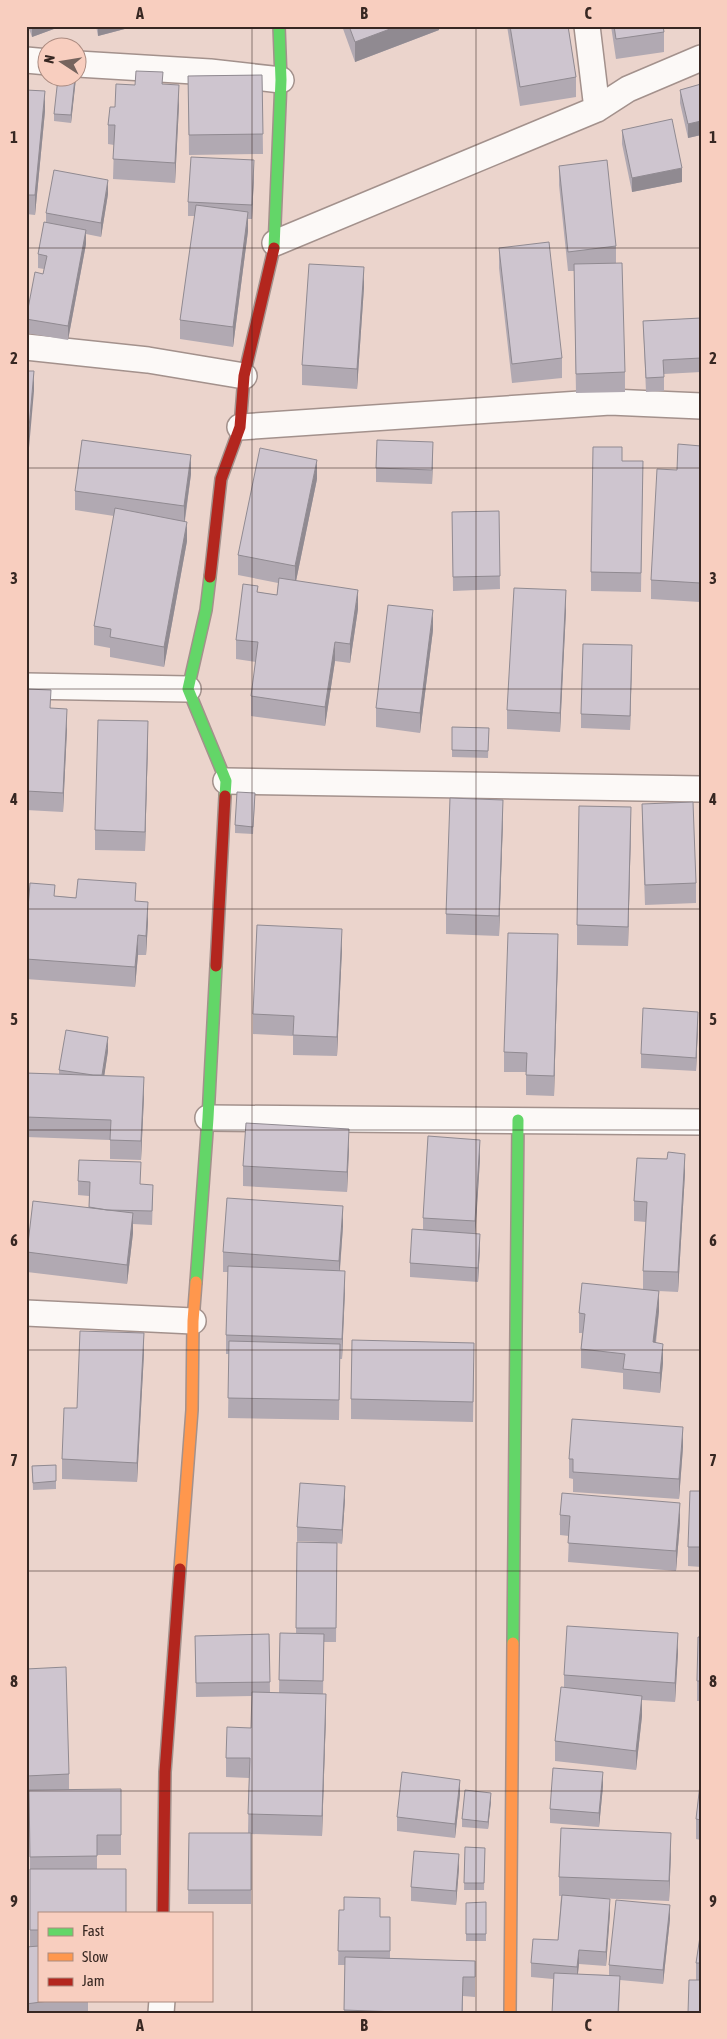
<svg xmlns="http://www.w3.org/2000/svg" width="727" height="2039" font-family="'Asap Condensed',sans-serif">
  <rect width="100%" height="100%" fill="#ebd4cc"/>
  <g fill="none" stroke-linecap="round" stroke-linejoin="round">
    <!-- street casing -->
    <g stroke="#a3918c" stroke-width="28">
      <path id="street" d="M587 26 597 109
        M26 60 48 62
        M78 64 210 72 281 80
        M275 243 597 109 628 89 701 58
        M26 347 148 360 244 376
        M240 427 610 402 701 406
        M26 686 188 689
        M226 781 701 789
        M208 1118 701 1122
        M26 1313 193 1321
        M161 2013 162 2000"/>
    </g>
    <!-- fast casing -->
    <g stroke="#a3918c" stroke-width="14">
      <path id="fast" d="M274 248 281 80 279 26
        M210 577 206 610 188 689 226 781 225 796
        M196 1282 208 1118 216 966
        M513 1643 518 1120"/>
    </g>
    <!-- slow casing -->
    <g stroke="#a3918c" stroke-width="14">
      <path id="slow" d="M180 1569 192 1410 193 1321 196 1282
        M510 2013 513 1643"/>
    </g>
    <!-- jam casing -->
    <g stroke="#a3918c" stroke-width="14">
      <path id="jam" d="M210 577 221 479 240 427 244 376 274 248
        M216 966 225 796
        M163 1913 165 1772 180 1569"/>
    </g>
    <!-- street -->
    <use href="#street" stroke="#fcf9f7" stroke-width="25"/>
    <!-- fast -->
    <use href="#fast" stroke="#63d668" stroke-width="11"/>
    <!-- slow -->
    <use href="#slow" stroke="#ff974d" stroke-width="11"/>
    <!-- jam -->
    <use href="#jam" stroke="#b3261e" stroke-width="11"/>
  </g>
  <!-- wall -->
  <path fill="#b1a9b2" d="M28 26H62L32 37Z
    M96 26H136L98 36Z
    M342 26H439V30L355 62Z
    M507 26H568L576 77V97L520 106Z
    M611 26H663L664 32V52L616 59Z
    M262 75 263 154 189 155 188 76Z
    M76 78 71 123 54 121V114Z
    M163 84 179 105 175 183 113 179 114 145 108 144V125L115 107 135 85Z
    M701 84V135L688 138 680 103V90Z
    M26 90 45 111 35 215 26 214Z
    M622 130 682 182 632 192 622 144Z
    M559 166 616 246V263L625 372V392L576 393 574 271H568L559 185Z
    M254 174 252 219H248V231L233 347 180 339V320L195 216H188V202Z
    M108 194 101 237 86 234V244L68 340 26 333V317L43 274 44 269 38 268V254L46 223V213Z
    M499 248 562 358V378L512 383 499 268Z
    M364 287 357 389 302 385V365Z
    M701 318V372L664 374V391L646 392 643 321Z
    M701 446V582L700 602 651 599V580L677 470Z
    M433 456 432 484 376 482V468Z
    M622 461H643L641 592 591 591V572Z
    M191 474 185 521 187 541 164 667 110 657V648L94 645V626L114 516 75 510V491Z
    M317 479 296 581 358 609 350 663 335 661 325 726 251 716V696L256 662 236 659V640L258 592 277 595 278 583 238 575V555Z
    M499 511 500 589 453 591 452 512Z
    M566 610 560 732 507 729V710Z
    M433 630 420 733 376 727V708Z
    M632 659 630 730 581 728V714Z
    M26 689 51 708 67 729 63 812 26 810Z
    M452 727 489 728 488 758 452 757Z
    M148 741 145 851 95 850V830Z
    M255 800 253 834 235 833V825Z
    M642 804 696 883V903L645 905 642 824Z
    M503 820 499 936 446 934V914Z
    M631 826 628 946 577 945V925Z
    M55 896 136 902 148 922 146 955H138L135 987 26 979V934Z
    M342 949 337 1056 293 1055V1036L253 1034V1014Z
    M558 954 554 1096 526 1095V1072H504V1052Z
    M698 1026 696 1071 641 1068V1054Z
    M108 1051 104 1076 144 1096 141 1160 110 1159V1140L26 1137V1073L59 1074V1070Z
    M349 1148 347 1192 243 1186V1166Z
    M480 1159 475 1233 480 1248 478 1282 410 1277V1263L423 1230V1218Z
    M685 1173 678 1292 659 1291V1311L656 1343 663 1363 660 1393 623 1389V1373L581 1368V1349L582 1333H579V1313L643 1289V1271L646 1222 634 1221V1201Z
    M78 1181 140 1184 153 1198 152 1225 133 1224V1233L127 1284 27 1272V1252L89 1207V1196L78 1195Z
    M343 1226 340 1270 345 1290 342 1359H340L339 1420 228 1418 229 1354H226V1335L228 1272H223V1252Z
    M144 1353 137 1482 62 1479V1459L77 1408Z
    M474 1363 473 1422 351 1419V1399Z
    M683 1447 679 1499 573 1492V1479L569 1478V1459Z
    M56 1465V1489L33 1490 32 1466Z
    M701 1491V1567L688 1566V1547Z
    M345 1499 342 1544 337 1543 336 1642H324L323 1694 326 1714 322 1836 251 1834V1904H188L189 1833H248L249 1778 226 1777V1758L251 1728 252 1696 196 1697 195 1636 269 1634 270 1692 279 1693 280 1633H296L297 1542H322L297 1541V1527Z
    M560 1515 680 1523 676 1571 568 1562 569 1536 560 1535Z
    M701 1637V1701H697V1681Z
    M678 1653 675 1702 642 1700V1716L636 1770 555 1761V1741L564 1687V1675Z
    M26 1669 69 1774V1790L121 1789V1855H97V1869L39 1913V2000H88V2013H26V1947H30V1877L29 1795 26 1796Z
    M701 1776V1840L696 1839V1819Z
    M603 1786 599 1827 550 1823V1809Z
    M460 1794 455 1838 397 1831V1817Z
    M491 1801 488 1829 462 1827V1819Z
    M465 1847 485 1848 484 1890H464Z
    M671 1853 669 1901 593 1898 610 1913 606 1966 579 1964 578 1974 609 1975V1965L670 1919 663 1984 620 1980 619 2013H552L553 1979 531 1977V1963L558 1940 561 1896H559V1877Z
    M459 1868 456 1905 411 1901V1887Z
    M486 1902V1941H466V1903Z
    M339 1910 380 1917H390V1958L475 1961V1997L463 1996V2013H344L345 1965H338Z
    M701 1930V2013L696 1980V1963Z"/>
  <!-- shaded-wall -->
  <path fill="#908a91" d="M32 26H62L32 37Z
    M98 26H136L98 36Z
    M398 26H439V30L355 62V42Z
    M75 78H76L71 123V115Z
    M179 85V105L175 183V163Z
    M45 91V111L35 215V195Z
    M701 121V135L688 138V124Z
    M254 160V174L252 219V205Z
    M682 168V182L632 192V178Z
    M108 180V194L101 237V223Z
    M248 212V231L233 347V327Z
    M86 230V244L68 340V326Z
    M364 267V287L357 389V369Z
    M34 371V391L26 482V462Z
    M433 442V456L432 484V470Z
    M191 455V474L184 525V506Z
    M317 460V479L295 586V566Z
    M187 522V541L164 667V647Z
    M701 563V582L700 602V583Z
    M358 590V609L350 663V644Z
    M566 590V610L560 732V713Z
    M433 610V630L420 733V713Z
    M335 642V661L325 726V707Z
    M632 645V659L630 730V716Z
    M67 709V729L63 812V793Z
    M148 721V741L145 851V832Z
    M503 800V820L499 936V916Z
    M631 807V826L628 946V927Z
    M148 902V922L146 955V936Z
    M342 929V949L337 1056V1037Z
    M558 934V954L554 1096V1076Z
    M138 935V955L135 987V967Z
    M698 1012V1026L696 1071V1058Z
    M108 1037V1051L102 1091V1077Z
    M144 1077V1096L141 1160V1141Z
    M349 1129V1148L347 1192V1172Z
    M480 1140V1159L475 1241V1221Z
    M685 1154V1173L678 1292V1272Z
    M343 1206V1226L339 1280V1261Z
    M133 1213V1233L127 1284V1265Z
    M480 1234V1248L478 1282V1268Z
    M345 1271V1290L342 1359V1339Z
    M659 1291V1311L653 1362V1342Z
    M144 1333V1353L137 1482V1463Z
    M663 1344V1363L660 1393V1373Z
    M683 1427V1447L679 1499V1479Z
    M345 1486V1499L342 1544V1530Z
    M680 1503V1523L676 1571V1551Z
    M678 1633V1653L675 1702V1683Z
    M326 1694V1714L322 1836V1816Z
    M642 1696V1716L636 1770V1751Z
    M603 1772V1786L599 1827V1813Z
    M460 1780V1794L455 1838V1824Z
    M491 1793V1801L488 1829V1822Z
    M671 1833V1853L669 1901V1881Z
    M459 1854V1868L456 1905V1891Z
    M610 1899V1913L606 1966V1952Z
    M670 1905V1919L663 1984V1970Z
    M579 1950V1964L577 1981V1967Z"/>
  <!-- building -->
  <path fill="#cec5cf" stroke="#908a91" d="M349 26H398L355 42Z
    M510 26H568L576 77 520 87Z
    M614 26H663L664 32 616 39Z
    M136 71 163 72 162 84 179 85 175 163 113 159 115 125H108L110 107H115L116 84 135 85Z
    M262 75 263 134 189 135 188 76Z
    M58 78H75L71 115 54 114Z
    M701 84V121L688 124 680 90Z
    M26 90 45 91 35 195H26Z
    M672 119 682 168 632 178 622 130Z
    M191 157 254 160 252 205 188 202Z
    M607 160 616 246 568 252 559 166Z
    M54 170 108 180 101 223 46 213Z
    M196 205 248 212 233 327 180 320Z
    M44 222 86 230 68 326 26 319 35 272 43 274 47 256 38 254Z
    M549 242 562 358 512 364 499 248Z
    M622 263 625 372 576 374 574 264Z
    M309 264 364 267 357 369 302 365Z
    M701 318V358L663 360 664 377 646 378 643 321Z
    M26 371H34L26 462Z
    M82 440 191 455 184 506 75 491Z
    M377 440 433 442 432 470 376 468Z
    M678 444 701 446V563L700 583 651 580 657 469 677 470Z
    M593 447H622V461H643L641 573 591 572Z
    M260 448 317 460 295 566 238 555Z
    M115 508 187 522 164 647 110 637 111 629 94 626Z
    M499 511 500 576 453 577 452 512Z
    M279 578 358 590 350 644 335 642 325 707 251 696 258 642 236 640 243 584 258 586 257 592 277 595Z
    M514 588 566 590 560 713 507 710Z
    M388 605 433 610 420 713 376 708Z
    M583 644 632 645 630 716 581 714Z
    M26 689 51 690 50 708 67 709 63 793 26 791Z
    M98 720 148 721 145 832 95 830Z
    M452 727 489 728 488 751 452 750Z
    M237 792 255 793 253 827 235 825Z
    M450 798 503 800 499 916 446 914Z
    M693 802 696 883 645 885 642 804Z
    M579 806 631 807 628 927 577 925Z
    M78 879 136 883 135 901 148 902 146 936 138 935 135 967 26 959V934L30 883 55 885 54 896 76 898Z
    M257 925 342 929 337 1037 293 1035 294 1016 253 1014Z
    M508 933 558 934 554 1076 526 1075 527 1053 504 1052Z
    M643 1008 698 1012 696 1058 641 1054Z
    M66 1030 108 1037 102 1075H93L59 1070Z
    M26 1073 144 1077 141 1141 110 1140 111 1120 26 1117Z
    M246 1123 349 1129 347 1172 243 1166Z
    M428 1136 480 1140 475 1221 423 1218Z
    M668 1152 685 1154 678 1272 643 1271 647 1202 634 1201 637 1158 667 1159Z
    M79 1160 141 1162 140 1184 153 1185 152 1211 107 1210 89 1207 90 1182 78 1181Z
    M227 1198 343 1206 339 1261 223 1252Z
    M33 1201 133 1213 127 1265 27 1252Z
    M412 1229 480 1234 478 1268 410 1263Z
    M228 1266 345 1271 342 1339 226 1335Z
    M582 1283 659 1291 653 1342 663 1344 660 1373 623 1369 625 1354 581 1349 585 1314 579 1313Z
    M80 1331 144 1333 137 1463 62 1459 64 1408H77Z
    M352 1340 474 1343 473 1402 351 1399Z
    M229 1341 340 1344 339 1400 228 1398Z
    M572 1419 683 1427 679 1479 573 1472V1459H569Z
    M56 1465V1481L33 1483 32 1466Z
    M300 1483 345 1486 342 1530 297 1527Z
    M690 1491H701V1547H688Z
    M562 1493 680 1503 676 1551 568 1543 570 1516 560 1515Z
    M297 1542 337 1543 336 1628H296Z
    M567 1626 678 1633 675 1683 564 1675Z
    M280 1633 324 1634 323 1681 279 1680Z
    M269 1634 270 1682 196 1683 195 1636Z
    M698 1637H701V1681H697Z
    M66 1667 69 1774 26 1776V1669Z
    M561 1687 642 1696 636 1751 555 1741Z
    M252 1692 326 1694 322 1816 248 1814 250 1758H226L227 1727 251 1728Z
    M553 1768 603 1772 599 1813 550 1809Z
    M402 1772 460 1780 455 1824 397 1817Z
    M701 1776V1820L696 1819Z
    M121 1789V1835H97V1856L30 1857 29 1790Z
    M465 1790 491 1793 488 1822 462 1819Z
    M561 1828 671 1833 669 1881 559 1877Z
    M189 1833H251V1890H188Z
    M465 1847 485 1848 484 1883H464Z
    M414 1851 459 1854 456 1891 411 1887Z
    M30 1869H126V1913H39V1930H30Z
    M562 1895 610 1899 606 1952 579 1950 577 1967 531 1963 533 1939 558 1940Z
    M344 1897 380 1898V1917H390V1951H338L339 1910H344Z
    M616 1900 670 1905 663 1970 609 1965Z
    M486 1902V1934H466V1903Z
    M701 1930V1963H696Z
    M39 1946V2000H56L26 2004V1947Z
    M345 1957 475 1961V1977H463L462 2013H425L344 2010Z
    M554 1973 620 1976 618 2013H552Z
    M689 1980H701V2013H688Z"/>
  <!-- grid -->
  <path fill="none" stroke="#372722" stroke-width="1" stroke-opacity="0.55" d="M252 26V2013M476 26V2013M26 248H701M26 468H701M26 689H701M26 909H701M26 1130H701M26 1350H701M26 1571H701M26 1791H701"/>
  <!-- border -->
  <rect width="727" height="2039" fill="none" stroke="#f8cebf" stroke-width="55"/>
  <!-- legend -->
  <rect x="38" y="1912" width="175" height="90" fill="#f8cebf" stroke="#ab8b80"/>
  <rect x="48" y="1928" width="25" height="8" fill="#63d668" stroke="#ab8b80"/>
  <text x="82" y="1936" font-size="15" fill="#372722">Fast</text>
  <rect x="48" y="1953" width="25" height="8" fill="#ff974d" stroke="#ab8b80"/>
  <text x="82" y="1962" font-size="15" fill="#372722">Slow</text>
  <rect x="48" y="1978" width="25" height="8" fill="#b3261e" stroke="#ab8b80"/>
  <text x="82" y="1986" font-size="15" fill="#372722">Jam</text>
  <!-- north arrow -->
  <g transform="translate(62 62) rotate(282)"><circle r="24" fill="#f8cebf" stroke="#ab8b80"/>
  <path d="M0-4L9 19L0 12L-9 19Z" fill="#76645e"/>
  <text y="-8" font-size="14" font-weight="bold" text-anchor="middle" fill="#372722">N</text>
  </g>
  <rect x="28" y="28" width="672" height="1984" fill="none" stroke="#372722" stroke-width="2"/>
  <g font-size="16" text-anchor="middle" font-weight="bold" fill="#372722">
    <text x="140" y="19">A</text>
    <text x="364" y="19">B</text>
    <text x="588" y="19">C</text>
    <text x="14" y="143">1</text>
    <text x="713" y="143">1</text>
    <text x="14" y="364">2</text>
    <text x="713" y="364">2</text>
    <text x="14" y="584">3</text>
    <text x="713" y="584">3</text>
    <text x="14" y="805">4</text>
    <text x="713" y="805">4</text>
    <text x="14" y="1025">5</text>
    <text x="713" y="1025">5</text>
    <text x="14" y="1246">6</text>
    <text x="713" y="1246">6</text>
    <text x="14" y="1466">7</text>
    <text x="713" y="1466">7</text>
    <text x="14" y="1687">8</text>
    <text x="713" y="1687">8</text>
    <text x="14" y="1907">9</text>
    <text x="713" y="1907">9</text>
    <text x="140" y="2031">A</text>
    <text x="364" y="2031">B</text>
    <text x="588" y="2031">C</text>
  </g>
</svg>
